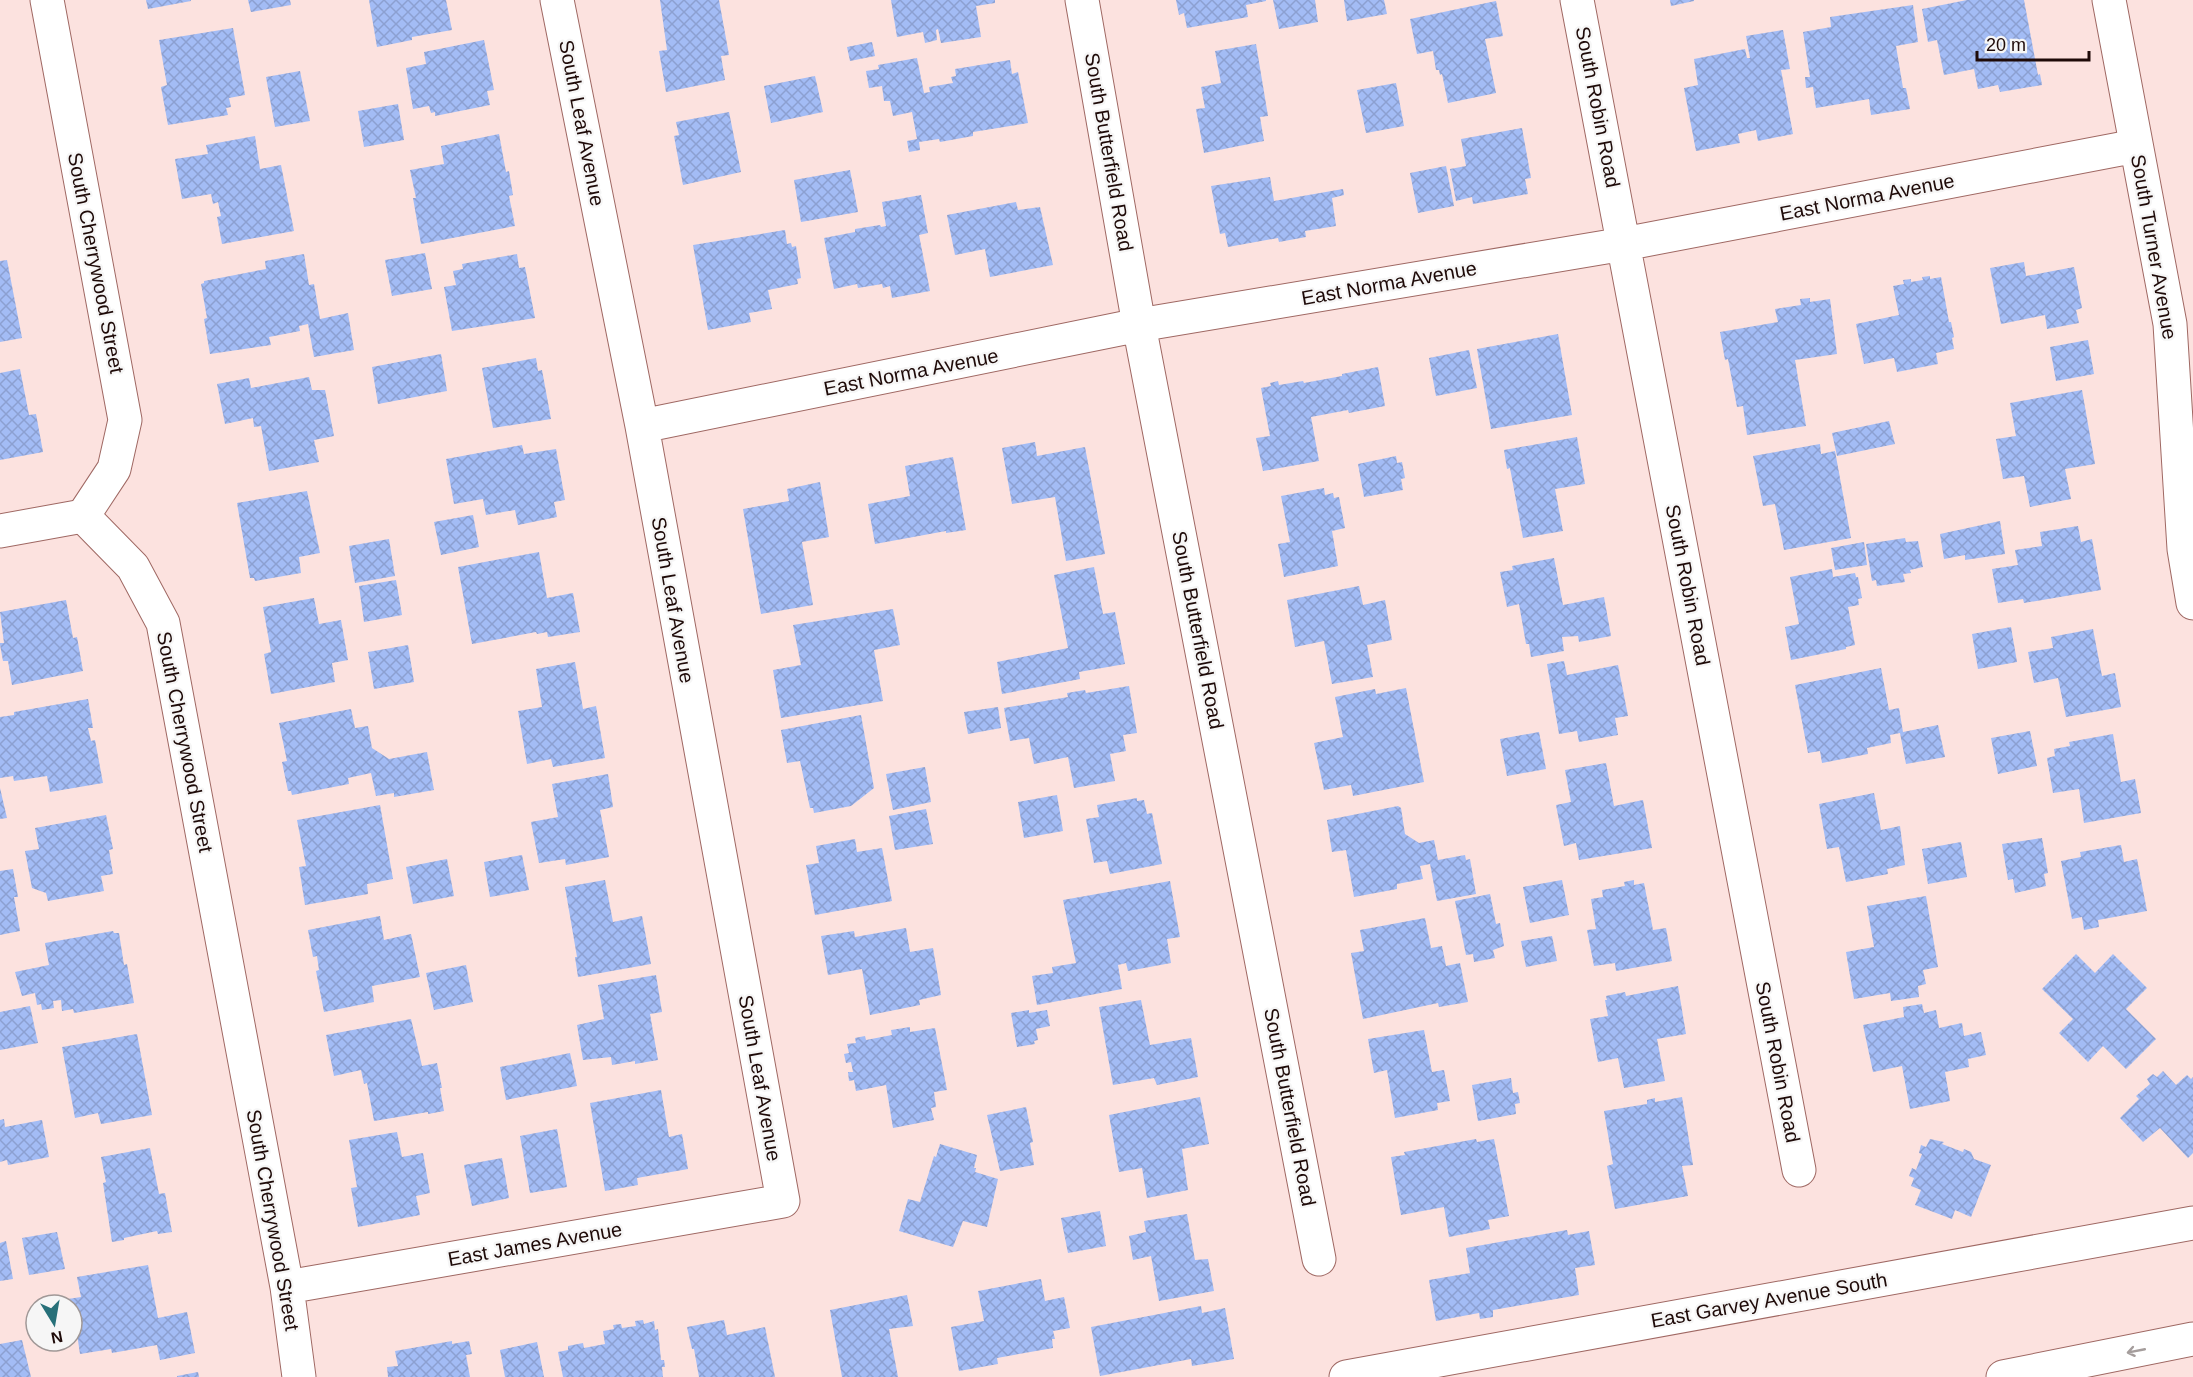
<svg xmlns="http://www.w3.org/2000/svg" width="2193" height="1377" font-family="Helvetica,sans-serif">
  <defs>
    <pattern id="building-cross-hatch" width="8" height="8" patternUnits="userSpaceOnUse" patternTransform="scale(1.5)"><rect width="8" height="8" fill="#a3bcf5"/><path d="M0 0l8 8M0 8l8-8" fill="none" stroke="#8ca0d1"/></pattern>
  </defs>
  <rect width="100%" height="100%" fill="#fce2df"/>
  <!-- building -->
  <path fill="url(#building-cross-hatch)" d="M146 0H191V1L148 9Z
    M248 0H290L291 5 251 12Z
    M369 0H446L452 30 412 37V40L377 47Z
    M660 0H719L729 55 721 56 725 80 666 92 659 51 667 50Z
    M891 0H995V3L976 6 981 37 941 43 938 29 936 30 937 40 925 43 923 32 897 37Z
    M1176 0H1266V1L1246 5 1248 17 1187 28 1184 13 1179 15Z
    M1273 0H1315L1318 22 1279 29Z
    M1344 0H1384L1387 14 1347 21Z
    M1670 0H1694V1L1671 6Z
    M1967 0H2024L2038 75 2040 74 2042 85 2000 92 1998 85 1978 89 1974 69 1944 75 1937 40 1928 42 1922 9Z
    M1496 1 1503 36 1485 39 1496 93 1448 103 1442 74 1440 75 1439 70H1436L1433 51 1417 54 1410 19Z
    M1913 5 1918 42 1896 46 1903 88H1906L1910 109 1871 115 1869 99 1816 108 1813 87 1806 88 1805 77H1810L1803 32 1831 27 1830 17Z
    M233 28 245 95 229 98 231 107 226 108 228 115 168 125 161 87 167 85 159 40Z
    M1783 30 1790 69 1781 70 1793 134 1758 141 1756 130 1738 134 1740 143 1696 151 1684 88 1698 85 1694 59 1745 49 1747 58H1750L1746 36Z
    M484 40 494 90 487 91 490 105 435 116V112L431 113 429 106 413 109 406 68 426 64 424 52Z
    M872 42 875 56 850 61 847 47Z
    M1256 44 1268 116 1260 117 1264 141 1204 153 1196 109 1205 108 1201 87 1221 83 1215 51Z
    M917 58 924 93 930 92 929 87 953 83 951 77 956 76 955 69 1010 60 1012 74 1018 72 1028 123 973 132V136L940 142 939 139 919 142 920 150 909 152 907 141 917 139 912 112 893 116 890 101H884L882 86 869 88 866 71 879 69 878 65Z
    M300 71 310 121 275 127 266 77Z
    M815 76 823 112 771 123 764 86Z
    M1396 83 1404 126 1366 133 1357 90Z
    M398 104 404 140 364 147 358 111Z
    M729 112 741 172 683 185 674 136 679 135 676 122Z
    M1522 128 1531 178 1525 179 1528 194 1473 204 1472 197 1456 201 1450 169 1466 166 1461 139Z
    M499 134 506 172 509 171 513 195 509 196 515 226 421 244 413 198H416L410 170 444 164 441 146Z
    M255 136 260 169 281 165 294 231 222 244 217 217 221 216 218 202 213 204 211 194 182 199 175 159 208 154 206 145Z
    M1446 166 1454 206 1418 213 1410 173Z
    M850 170 858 212 801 222 794 180Z
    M1270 177 1274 201 1343 189 1344 195 1332 198 1336 226 1305 231 1306 237 1279 242 1278 238 1228 247 1225 233 1220 234 1211 186Z
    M921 195 928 233 919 235 930 291 892 298 890 286 883 288 882 284 858 288 857 284 834 289 824 238 855 232V229L880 225 881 227 886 226 882 202Z
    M1016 202 1018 210 1040 207 1053 265 990 277 985 249 955 255 947 215Z
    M785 230 787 244 791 243 792 247 796 246 801 278 797 279 798 284 768 290 772 309 749 313 751 322 708 330 693 245Z
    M425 253 432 289 392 296 385 260Z
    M304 254 309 285 314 284 320 319 348 313 354 350 314 357 308 324 299 326 300 331 269 337 271 345 210 354 204 319 207 318 201 284 204 283V281L266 269 265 261Z
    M517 254 519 268 525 267 535 318 452 331 444 287 456 285 453 271 463 269 462 264Z
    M7 260 22 338 0 342V261Z
    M2024 262 2026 276 2074 267 2082 308 2076 310 2079 323 2047 329 2045 315 2001 324 1990 268Z
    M1930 276V279L1941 277 1949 322H1951L1954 337 1952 338 1954 349 1936 353 1938 364 1897 372 1894 358 1864 364 1856 324 1899 315 1893 286 1904 284 1903 280 1911 279V282L1923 280 1922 277Z
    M1810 298V302L1830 299 1837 354 1795 360 1806 426 1747 435 1743 406 1737 407 1728 359 1725 360 1720 332 1778 322 1775 309 1801 305 1800 299Z
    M1558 334 1572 415 1491 429 1477 349Z
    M2088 340 2094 374 2056 381 2050 347Z
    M1469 350 1477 388 1436 396 1429 358Z
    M441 354 447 391 378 404 372 367Z
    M536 358 538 371 542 370 551 419 493 428 482 368Z
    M1378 367 1385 406 1349 413 1348 410 1311 417 1319 461 1263 471 1256 438 1270 436 1261 388 1271 386 1270 383 1278 381 1279 385 1303 381 1304 383 1342 376V374Z
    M20 369 29 415 36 414 43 452 0 460V373Z
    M309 377 312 390H325L334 436 314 440 319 462 269 471 261 426 254 427 253 418 225 424 217 384 249 378 251 388Z
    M2082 390 2095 464 2065 469 2071 499 2030 507 2024 476 2003 479 1996 439 2016 436 2010 403Z
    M1889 421 1895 444 1837 456 1832 433Z
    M1577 437 1585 484 1555 489 1563 531 1523 538 1510 468 1507 469 1504 450Z
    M1035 442 1037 456 1085 447 1105 554 1066 561 1055 497 1012 504 1002 448Z
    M1820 444 1821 454 1835 451 1851 538 1784 550 1775 504 1763 506 1753 456Z
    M522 445 524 454 556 449 565 500 554 502 557 517 518 525 515 510 486 515 483 499 454 504 446 459Z
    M1396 456 1397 463 1402 462 1405 478 1401 479 1403 490 1364 497 1358 464Z
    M953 457 966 530 946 533V531L875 544 868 504 910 496 905 466Z
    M820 482 829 537 802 542 813 605 761 614 743 509 789 501 787 489Z
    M1324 488 1325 495 1333 493 1334 498 1339 497 1345 528 1332 531 1338 566 1284 577 1278 544 1290 542 1281 496Z
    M307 491 320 553 299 557 301 573 255 581 254 578H250L237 503Z
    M473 515 479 547 441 555 434 522Z
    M2000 521 2005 554 1965 560V555L1944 559 1940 534Z
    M2078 526 2081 542 2092 539 2101 590 2024 603 2023 599 1998 603 1992 569 2018 565 2015 550 2042 546 2040 532Z
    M1905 538 1906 542 1918 541 1923 567 1910 570 1911 573 1903 574 1905 582 1877 586 1876 580 1872 581 1866 544Z
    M389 539 395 576 355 583 349 546Z
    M1864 542 1867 565 1835 570 1831 548Z
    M539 552 547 598 573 593 580 632 548 637 547 632 537 634 536 632 472 644 458 567Z
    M1554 558 1563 605 1604 597 1611 636 1579 642 1578 636 1562 637 1564 651 1531 657 1529 644H1526L1519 604 1507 607 1500 572 1513 570 1512 566Z
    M1094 567 1103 614 1115 612 1125 664 1079 672 1080 679 1002 694 997 662 1068 648 1054 575Z
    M1832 569 1833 577 1855 573 1856 577H1858L1862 598 1858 599 1859 605 1848 607 1855 645 1846 647V649L1791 660 1785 627 1799 624 1790 577Z
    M396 580 402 615 364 622 359 586Z
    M1359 586 1363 605 1385 600 1392 640 1367 645 1373 677 1332 684 1324 641 1295 647 1287 600Z
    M314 598 319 624 341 620 348 660 332 663 335 682 271 694 264 654 271 652 263 607Z
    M66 600 73 638 77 637 83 671 12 685 8 661H3L0 645V643H4L0 612Z
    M893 609 900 645 874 650 883 701 781 718 773 670 801 665 793 625Z
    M2011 627 2017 662 1978 669 1972 634Z
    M2093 629 2102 676 2115 673 2121 707 2066 717 2058 678 2034 683 2028 652 2053 648 2051 637Z
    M408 645 414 682 374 689 368 652Z
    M1564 661 1567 675 1618 665 1628 716 1615 718 1618 735 1579 742 1577 731 1559 734 1547 664Z
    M575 662 583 709 596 706 605 758 553 767 551 759 527 764 518 711 542 707 536 669Z
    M1881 668 1889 710 1899 708 1903 732 1938 725 1945 757 1906 764 1900 733 1890 735 1891 743 1867 748 1868 754 1822 763 1820 751 1808 753 1795 685Z
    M1129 686 1137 733 1123 735 1126 751 1110 754 1115 781 1074 788 1068 757 1034 764 1029 738 1010 741 1004 708 1068 697 1067 693 1085 690 1086 693Z
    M1406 688 1424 782 1353 796 1351 785 1324 790 1314 743 1343 737 1335 697 1375 689 1376 694Z
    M88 699 93 728H88L91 741 95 740 103 783 50 792 47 776 14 781 13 776 0 778V717L14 715V712Z
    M998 707 1001 728 968 734 964 712Z
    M351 709 355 728 368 726 372 748 389 759 427 752 434 790 394 797V793L376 796 371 773 348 778 349 784 292 795 291 791H288L282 762 287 761 279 723Z
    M861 715 874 788 851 806 814 813 813 808H810L800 761 787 763 781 730Z
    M2030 731 2037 766 1998 774 1991 738Z
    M1539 732 1546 769 1507 776 1500 739Z
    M2113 734 2121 782 2135 779 2141 813 2084 823 2079 789 2053 793 2047 758 2055 756 2054 749 2070 746 2069 742Z
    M1606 763 1614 806 1643 800 1652 848 1579 860 1576 843 1564 846 1556 805 1571 802 1565 770Z
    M925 767 931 802 893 810 886 774Z
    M608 774 613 807 600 810 609 857 566 865 565 859 539 863 531 822 558 817 552 784Z
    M0 788 7 818 0 819Z
    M1874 793 1881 830 1900 826 1905 865 1887 869 1888 874 1846 882 1839 847 1827 849 1819 804Z
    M1057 795 1063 831 1024 838 1018 802Z
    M1137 798V801L1144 800 1147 814 1152 813 1162 864 1110 874 1107 861 1094 863 1086 819 1099 817 1097 805Z
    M380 805 393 879 367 884 368 894 305 905 299 867 306 866 297 820Z
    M1398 806 1401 808 1405 834 1419 843 1434 840 1438 860 1465 855 1466 860 1470 859 1476 894 1437 901 1430 864 1420 866 1423 879 1397 884V889L1354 897 1346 850 1332 852 1327 820Z
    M926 809 933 844 895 850 889 816Z
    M106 815 113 849 109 850 113 874 101 876 104 891 48 901 46 893 32 888 25 851 39 849 35 828Z
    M2042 838 2048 873 2044 874 2046 886 2015 893 2013 879 2008 880 2002 844Z
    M855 839 857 852 882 848 892 901 815 915 806 865 819 863 816 846Z
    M1961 842 1967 877 1928 884 1922 849Z
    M2121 845 2124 862 2137 859 2147 911 2098 920 2099 927 2084 930 2082 917 2072 919 2061 861 2081 857 2080 852Z
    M522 855 529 890 490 897 484 862Z
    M447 859 454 896 413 904 406 867Z
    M13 869 18 897H14L20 931 0 935V871Z
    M605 880 613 922 642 916 651 964 578 977 575 957H577L565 887Z
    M1562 880 1569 915 1530 923 1523 887Z
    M1634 880V885L1644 883 1653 930 1666 928 1672 961 1616 971 1615 963 1594 966 1587 930 1596 929 1591 899 1603 897 1602 890 1625 886 1624 882Z
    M1170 881 1180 937 1167 939 1171 963 1128 971 1126 963 1118 965 1122 989 1037 1005 1032 976 1053 973 1052 967 1076 963 1063 900Z
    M1490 894 1496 924 1500 923 1504 946 1493 950 1495 958 1474 962 1473 954 1466 955 1455 901Z
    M1926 896 1938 967 1923 970 1926 984 1918 986 1919 997 1891 1001 1890 993 1854 999 1846 952 1874 947 1867 906Z
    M380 916 384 940 411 934 420 977 372 986 374 1002 324 1012 316 971 319 970 317 956 313 957 308 930Z
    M1425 918 1431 948 1442 946 1446 966 1460 963 1468 1002 1439 1007 1438 1003 1363 1019 1351 953 1364 951 1360 930Z
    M906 928 910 952 933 948 941 995 919 1000 920 1005 870 1015 862 969 828 975 821 936 854 931 855 937Z
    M113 931 114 933H119L124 965 127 964 134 1003 74 1013 73 1009 62 1011 61 1000 53 1001 54 1008 42 1010 41 1004 37 1005 35 993 22 996 15 972 49 965 45 943Z
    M1552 936 1557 961 1526 967 1521 941Z
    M2076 954 2095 973 2113 954 2147 988 2126 1009 2156 1039 2126 1069 2103 1046 2088 1062 2059 1033 2073 1019 2042 989Z
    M466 965 473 1002 434 1010 426 973Z
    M656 975 662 1012 650 1014 658 1060 635 1064V1061L612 1065 611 1057 583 1060 577 1025 604 1019 598 985Z
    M1678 986 1686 1034 1657 1039 1665 1081 1624 1088 1618 1058 1598 1062 1590 1019 1608 1016 1605 1000H1607L1606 996 1625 992 1626 996Z
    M1141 1000 1150 1045 1191 1038 1198 1077 1157 1085 1154 1078 1113 1085 1099 1007Z
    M1922 1004 1924 1013 1936 1010 1939 1028 1962 1023 1964 1036 1981 1032 1986 1055 1968 1059 1969 1067 1945 1072 1950 1101 1910 1109 1902 1066 1873 1072 1863 1025 1904 1017 1903 1007Z
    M30 1006 38 1043 0 1050V1012Z
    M1029 1010V1013L1047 1010 1050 1026 1036 1029 1038 1040 1034 1041 1035 1044 1017 1047 1011 1013Z
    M411 1019 422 1066 437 1063 442 1088H440L444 1111 428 1114V1112L374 1121 367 1083 364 1084 361 1070 334 1076 326 1035Z
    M910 1027V1032L935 1028 947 1090 934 1092 936 1107 931 1108 934 1120 893 1128 886 1085 856 1091 854 1080 849 1081 848 1072H853L851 1062 846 1063 844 1054 849 1053 847 1044 856 1043 855 1038 865 1036 866 1040 892 1035 891 1030Z
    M1424 1030 1432 1072 1444 1070 1450 1101 1437 1103 1438 1110 1395 1118 1387 1070 1374 1073 1368 1039Z
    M137 1034 152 1115 101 1124 98 1113 75 1118 62 1047Z
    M570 1053 577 1086 506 1100 500 1067Z
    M2163 1071 2176 1085 2187 1075 2191 1079 2193 1077V1153L2188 1158 2160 1128 2143 1142 2120 1118 2139 1099 2136 1096 2150 1084 2147 1079 2153 1074 2157 1077Z
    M1511 1078 1513 1093 1518 1092 1520 1103 1515 1104 1516 1114 1478 1121 1472 1085Z
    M661 1090 669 1137 682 1134 688 1169 637 1178 638 1185 605 1191 590 1103Z
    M1200 1097 1209 1144 1182 1149 1188 1190 1147 1198 1142 1168 1119 1172 1109 1115Z
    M1682 1097 1693 1165 1682 1166 1688 1196 1615 1209 1607 1166 1613 1164 1604 1111 1647 1104V1100L1655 1098V1102Z
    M1026 1107 1033 1142 1030 1143 1034 1165 1000 1171 987 1115Z
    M4 1119 5 1127 42 1120 49 1157 8 1165 7 1160 0 1162V1120Z
    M557 1129 567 1187 530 1193 520 1136Z
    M397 1132 402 1157 423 1153 430 1193 416 1196 420 1215 358 1227 351 1188 357 1187 349 1140Z
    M1476 1139 1477 1142 1494 1139 1509 1216 1488 1220 1490 1229 1449 1237 1444 1207 1401 1215 1391 1157 1405 1155 1404 1152Z
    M1930 1139 1944 1142 1942 1144 1963 1152 1964 1149 1971 1152 1974 1159 1991 1165 1971 1217 1955 1210 1952 1219 1915 1205 1921 1190 1911 1186 1914 1178 1909 1176 1912 1168 1916 1170 1922 1154 1919 1153 1921 1145 1926 1147Z
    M940 1144 977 1155 974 1168H976L975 1172 998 1179 987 1227 963 1221 953 1247 899 1231 908 1199 920 1202 934 1156 936 1157Z
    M150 1148 159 1194 165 1193 172 1232 158 1234 157 1231 124 1238V1240L112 1242 103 1183 106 1182 101 1157Z
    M502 1158 509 1198 472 1206 464 1165Z
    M1100 1211 1106 1246 1068 1253 1061 1218Z
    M1187 1214 1195 1260 1208 1259 1214 1291 1159 1301 1151 1256 1133 1260 1129 1236 1146 1232 1144 1221Z
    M1567 1230 1568 1235 1589 1231 1595 1265 1575 1268 1579 1295 1493 1310V1317L1480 1319 1479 1313 1436 1321 1429 1280 1470 1273 1466 1248Z
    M57 1232 65 1269 29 1275 22 1238Z
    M6 1241 13 1279 0 1281V1243Z
    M148 1265 158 1318 187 1312 195 1353 160 1360 157 1345 112 1353 111 1349 80 1354 77 1334H75L72 1320V1305H69L68 1299 81 1297 77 1277Z
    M1041 1279 1045 1301 1064 1297 1070 1328 1053 1331 1055 1339H1052L1053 1348 997 1358 998 1364 959 1371 951 1327 984 1321 978 1291Z
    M907 1295 913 1326 889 1329 898 1377H842L830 1310Z
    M1201 1306 1202 1313 1225 1308 1234 1359 1192 1366 1191 1359 1100 1376 1091 1327Z
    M643 1320 644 1324 654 1321 655 1330 658 1329 661 1360H664L665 1367H662L663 1377H563L558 1352 568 1350V1346L583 1343 584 1348 605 1344 603 1331 614 1329 613 1325 621 1324 622 1328 636 1326 635 1321Z
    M724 1320 727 1335 765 1327 775 1377H699L694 1349H692L687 1327Z
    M22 1340 31 1377H0V1344Z
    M452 1341V1344L469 1341 472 1354 466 1355 470 1377H388L387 1367 398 1366 395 1351Z
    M537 1342 544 1377H505L500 1350Z
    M198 1372 199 1377H177V1376Z"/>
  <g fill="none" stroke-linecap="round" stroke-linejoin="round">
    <!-- minor casing -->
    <g stroke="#9f6863" stroke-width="35">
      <path id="minor" d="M47 0 125 420 114 469 83 516 133 567 163 623 287 1287 299 1377
        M1082 0 1139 325 1319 1259
        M1577 0 1799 1170
        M2109 0 2170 324 2184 549 2193 603
        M642 426 1139 325 1624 244 2136 146
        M287 1287 783 1201 642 426 557 0"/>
    </g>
    <!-- tertiary casing -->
    <g stroke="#9f6863" stroke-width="35">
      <path id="tertiary" d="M0 531 83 516
        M1346 1377 2193 1223"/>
    </g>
    <!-- motorway casing -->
    <g stroke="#9f6863" stroke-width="35">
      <path id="motorway" d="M2003 1377 2193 1339"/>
    </g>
    <!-- minor -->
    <use href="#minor" stroke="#fff" stroke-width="33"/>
    <!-- tertiary -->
    <use href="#tertiary" stroke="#fff" stroke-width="33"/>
    <!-- motorway -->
    <use href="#motorway" stroke="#fff" stroke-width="33"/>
  </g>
  <!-- one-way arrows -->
  <defs><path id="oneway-shaft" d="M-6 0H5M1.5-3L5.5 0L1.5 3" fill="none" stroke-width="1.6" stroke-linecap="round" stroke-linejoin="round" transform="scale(1.5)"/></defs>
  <use stroke="#a59d9c" href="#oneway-shaft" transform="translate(2136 1351) rotate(169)"/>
  <g text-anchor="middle" stroke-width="4.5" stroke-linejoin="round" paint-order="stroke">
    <!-- street labels -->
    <g font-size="20" fill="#1e0a08" stroke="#f6f6f6">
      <text transform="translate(1598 107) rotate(79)" y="7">South Robin Road</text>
      <text transform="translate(582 123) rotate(79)" y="7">South Leaf Avenue</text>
      <text transform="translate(1109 152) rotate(80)" y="7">South Butterfield Road</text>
      <text transform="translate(1867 197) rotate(-11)" y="7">East Norma Avenue</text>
      <text transform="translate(2154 247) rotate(80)" y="7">South Turner Avenue</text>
      <text transform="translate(96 263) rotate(79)" y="7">South Cherrywood Street</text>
      <text transform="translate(1389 283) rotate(-10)" y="7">East Norma Avenue</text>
      <text transform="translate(911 372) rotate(-11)" y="7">East Norma Avenue</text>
      <text transform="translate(1688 585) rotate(79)" y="7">South Robin Road</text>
      <text transform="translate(673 600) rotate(80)" y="7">South Leaf Avenue</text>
      <text transform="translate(1198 630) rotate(79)" y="7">South Butterfield Road</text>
      <text transform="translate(185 742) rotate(79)" y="7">South Cherrywood Street</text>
      <text transform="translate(1778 1062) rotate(79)" y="7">South Robin Road</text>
      <text transform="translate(760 1078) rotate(80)" y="7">South Leaf Avenue</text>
      <text transform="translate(1290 1107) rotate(79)" y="7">South Butterfield Road</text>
      <text transform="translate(273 1220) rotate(80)" y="7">South Cherrywood Street</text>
      <text transform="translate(535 1244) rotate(-10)" y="7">East James Avenue</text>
      <text transform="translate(1769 1300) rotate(-10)" y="7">East Garvey Avenue South</text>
    </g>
  </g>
  <!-- north arrow -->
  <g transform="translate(54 1323) rotate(169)"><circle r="28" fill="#f6f6f6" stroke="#a09897" stroke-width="1.5"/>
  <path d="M0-4.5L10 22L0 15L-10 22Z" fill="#277079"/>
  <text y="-9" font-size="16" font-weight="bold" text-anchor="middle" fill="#1e0a08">N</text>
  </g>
  <!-- scale -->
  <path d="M1977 51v9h112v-9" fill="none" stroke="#1e0a08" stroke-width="3"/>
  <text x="1986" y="51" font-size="18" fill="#1e0a08" stroke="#f6f6f6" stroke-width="4.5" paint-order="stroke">20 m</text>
</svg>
